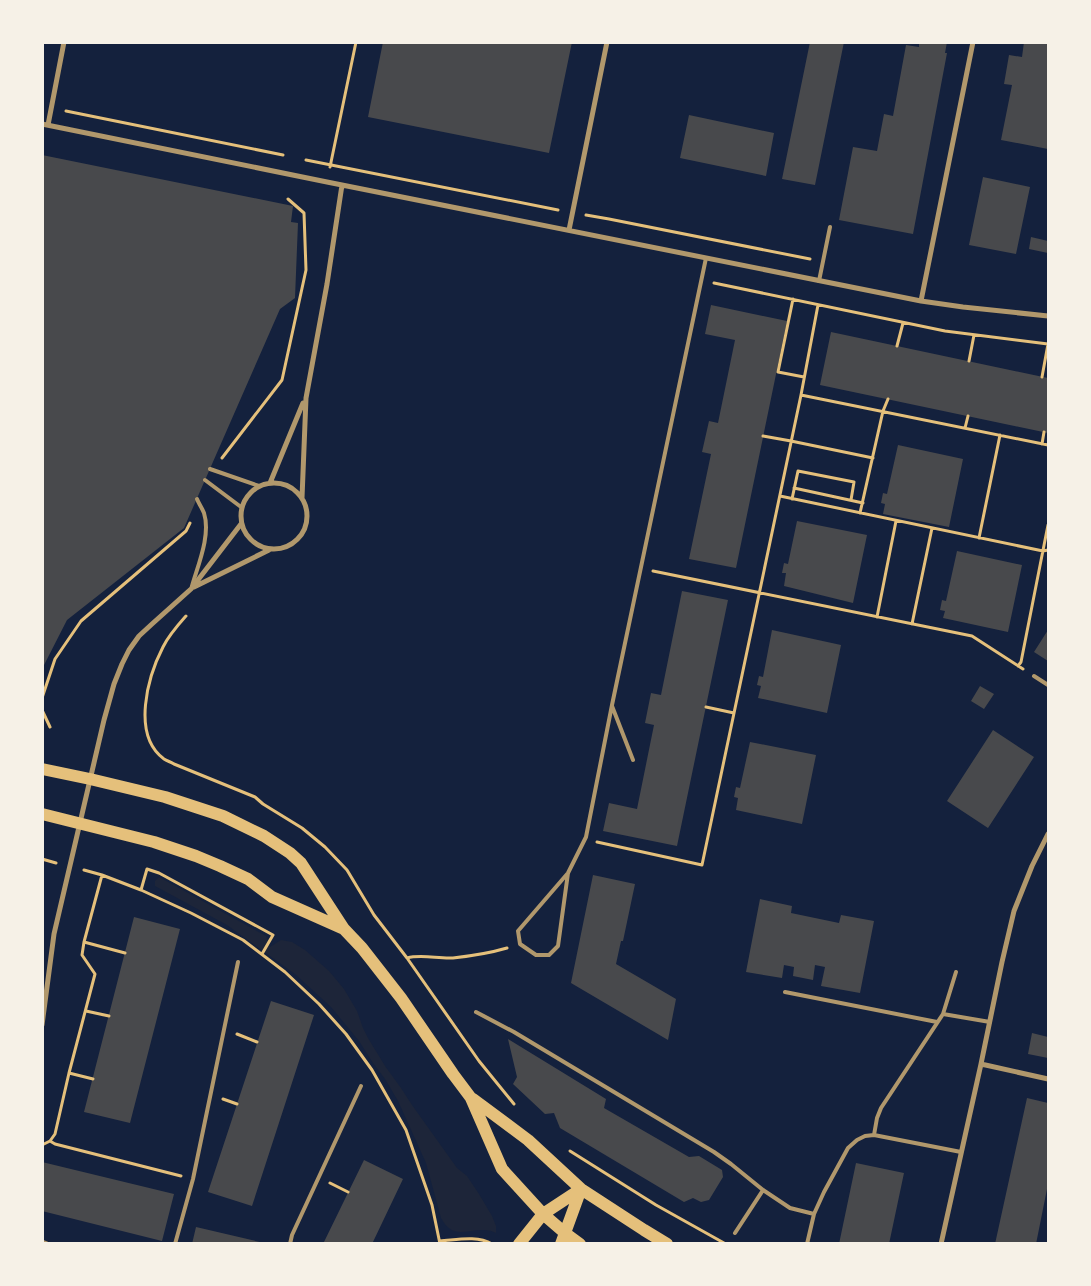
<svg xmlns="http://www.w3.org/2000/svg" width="1091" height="1286" font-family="Roboto,sans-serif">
  <rect width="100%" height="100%" fill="#14213d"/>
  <!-- green -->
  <path fill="#1d2539" d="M159 877 266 936 270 947 281 940 292 942 305 950 329 971 344 989 357 1011 363 1028 368 1038 385 1066 401 1088 412 1105 457 1168 467 1176 479 1194 492 1216 496 1226V1233C492 1231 489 1230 484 1230 466 1229 453 1240 441 1218L426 1163 398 1101 385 1079 373 1063 359 1041 331 1007 295 974 227 925 155 886V881Z"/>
  <!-- building -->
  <path fill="#48494c" d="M383 42H572L549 153 368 117Z
    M810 42H844L815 185 782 179Z
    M919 42H947L945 53H947L913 234 839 220 853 147 877 151 884 114 893 116 906 45 919 47Z
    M1024 42H1048V149L1001 140 1012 85 1004 84 1009 55 1022 57Z
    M689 115 774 133 766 176 680 158Z
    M42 155 293 206 291 222 298 223 295 298 280 309 184 528 67 620 42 669Z
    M983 177 1030 187 1016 254 969 245Z
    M1031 237 1048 241V253L1029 249Z
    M711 305 787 321 736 568 689 559 711 454 702 452 709 421 718 423 735 340 705 334Z
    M831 332 1048 378V433L820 385Z
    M898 445 963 459 949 527 883 514 885 504 881 503 883 493 887 494Z
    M797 521 867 535 853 603 784 586 786 573H782L784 563 788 564Z
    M957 551 1022 565 1008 632 943 618 945 611 940 610 942 600 946 601Z
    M682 591 728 600 677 846 603 831 609 803 637 809 654 725 645 723 651 693 661 695Z
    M772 630 841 645 827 713 758 698 761 686 757 685 759 676 763 677Z
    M1048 630V661L1034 652Z
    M980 686 994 694 984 709 971 701Z
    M993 730 1034 757 988 828 947 801Z
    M750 742 816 755 802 824 736 810 738 798 734 797 736 787 740 788Z
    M593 875 635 884 623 941H621L616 964 676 999 668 1040 571 983Z
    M760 899 792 906 791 913 839 923 841 915 874 921 860 993 821 986 825 967 815 965 813 980 793 976 794 967 784 965 782 978 746 972Z
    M134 917 180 929 130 1123 84 1112Z
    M271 1001 314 1015 252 1206 208 1192Z
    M1032 1033 1048 1037V1058L1028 1054Z
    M508 1039 606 1099 604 1108 689 1157 699 1156 722 1170 723 1177 709 1200 701 1202 693 1198 684 1202 560 1128 554 1113 545 1114 513 1084 517 1077Z
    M1027 1098 1048 1103V1184L1036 1244H995Z
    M364 1160 403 1179 372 1244H323Z
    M42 1162 174 1194 162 1241 42 1211Z
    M856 1163 904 1173 889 1244H839Z
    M196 1227 264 1243V1244H192Z"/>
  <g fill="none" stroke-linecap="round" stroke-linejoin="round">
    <!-- path -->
    <path stroke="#e5c07b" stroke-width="3" d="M66 111 283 155
      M306 160 558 210
      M330 167 356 42
      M586 215 609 219 810 259
      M714 283 945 331 1048 344 1042 377
      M793 299 778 372 804 377
      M897 346 903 323
      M969 361 974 335
      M801 395 1048 445
      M965 428 968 416
      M763 436 791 441 873 458
      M1042 444 1044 432
      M222 458 282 380 306 270 304 213 288 199
      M794 488 863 503
      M780 496 1043 551 1048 550
      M792 499 798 471 854 482 851 500
      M860 513 883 411 888 399
      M979 538 1000 435
      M653 571 972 636 1023 669
      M186 616C178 625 169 635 163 647 148 676 131 735 164 759 167 761 171 762 174 764L255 797 263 804 302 828 325 847 347 870 374 915 407 958 479 1061 514 1104
      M877 617 896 521
      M912 624 932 528
      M1018 666 1021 662 1048 525
      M42 698 55 659 81 621 186 531 190 523
      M706 707 734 713
      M42 710 50 727
      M597 842 702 865 801 395 818 305
      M42 859 56 863
      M84 870 102 875 141 890 191 913 243 940 285 972 319 1004 346 1034 372 1070 406 1130 432 1205 440 1244
      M141 890 147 869 159 873 273 935 262 954
      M84 942 125 953
      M407 958C422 954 438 959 453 958 471 956 490 953 507 948
      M86 1011 109 1016
      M237 1034 257 1042
      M69 1073 93 1079
      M223 1099 237 1104
      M50 1141 55 1144 181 1176
      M42 1145 50 1141 55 1134 69 1073 95 974 82 955 84 942 102 875
      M570 1151 656 1205 724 1243
      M330 1183 348 1192
      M440 1241C456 1240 477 1235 492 1244"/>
    <!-- service -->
    <path stroke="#b1986c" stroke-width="4" d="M819 281 830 227
      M210 469 259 486
      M205 480 241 507
      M192 586C198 565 211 535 204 513 202 508 199 504 197 499
      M1034 676 1048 685
      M612 706 633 760
      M568 873 558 946 549 955H536L520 944 518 931 568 873 586 837 612 705 706 258
      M785 992 937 1022
      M476 1012 514 1032 714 1152 731 1164 763 1190 790 1208 814 1214 824 1192 848 1148 857 1140 865 1136 874 1135 961 1152
      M943 1014 990 1022
      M874 1135 877 1118 881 1108 943 1014 956 972
      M735 1233 763 1190
      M175 1244 193 1179 238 962
      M290 1244 292 1235 361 1086
      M807 1244 814 1214"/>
    <!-- minor -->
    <path stroke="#b1986c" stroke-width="5" d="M42 124 327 182 921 301 963 307 1048 316
      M48 125 64 42
      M569 230 607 42
      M921 301 973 42
      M241 516a33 33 0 1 1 66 0a33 33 0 1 1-66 0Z
      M270 483 303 403
      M302 498 306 398 327 284 342 185
      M194 587 269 550
      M42 1025 54 934 104 720 114 684 122 664 129 650 139 636 152 624 191 589 241 524
      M981 1064 1048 1079
      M42 1242 47 1244
      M941 1244 981 1064 1002 962 1014 911 1032 866 1048 834"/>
    <!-- primary -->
    <path stroke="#e5c07b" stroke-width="12" d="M42 769 90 779 165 797 223 816 264 836 290 853 301 863 344 929 362 948 401 998 453 1074 471 1098 502 1169 543 1214 565 1233 580 1244
      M42 814 154 842 196 856 220 866 248 879 272 897 344 929
      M473 1099 528 1140 581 1189 644 1230 667 1244
      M519 1244 543 1214 581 1189
      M561 1244 581 1189"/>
  </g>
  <!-- border -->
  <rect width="1091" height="1286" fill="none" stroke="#f6f1e7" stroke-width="88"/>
</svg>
